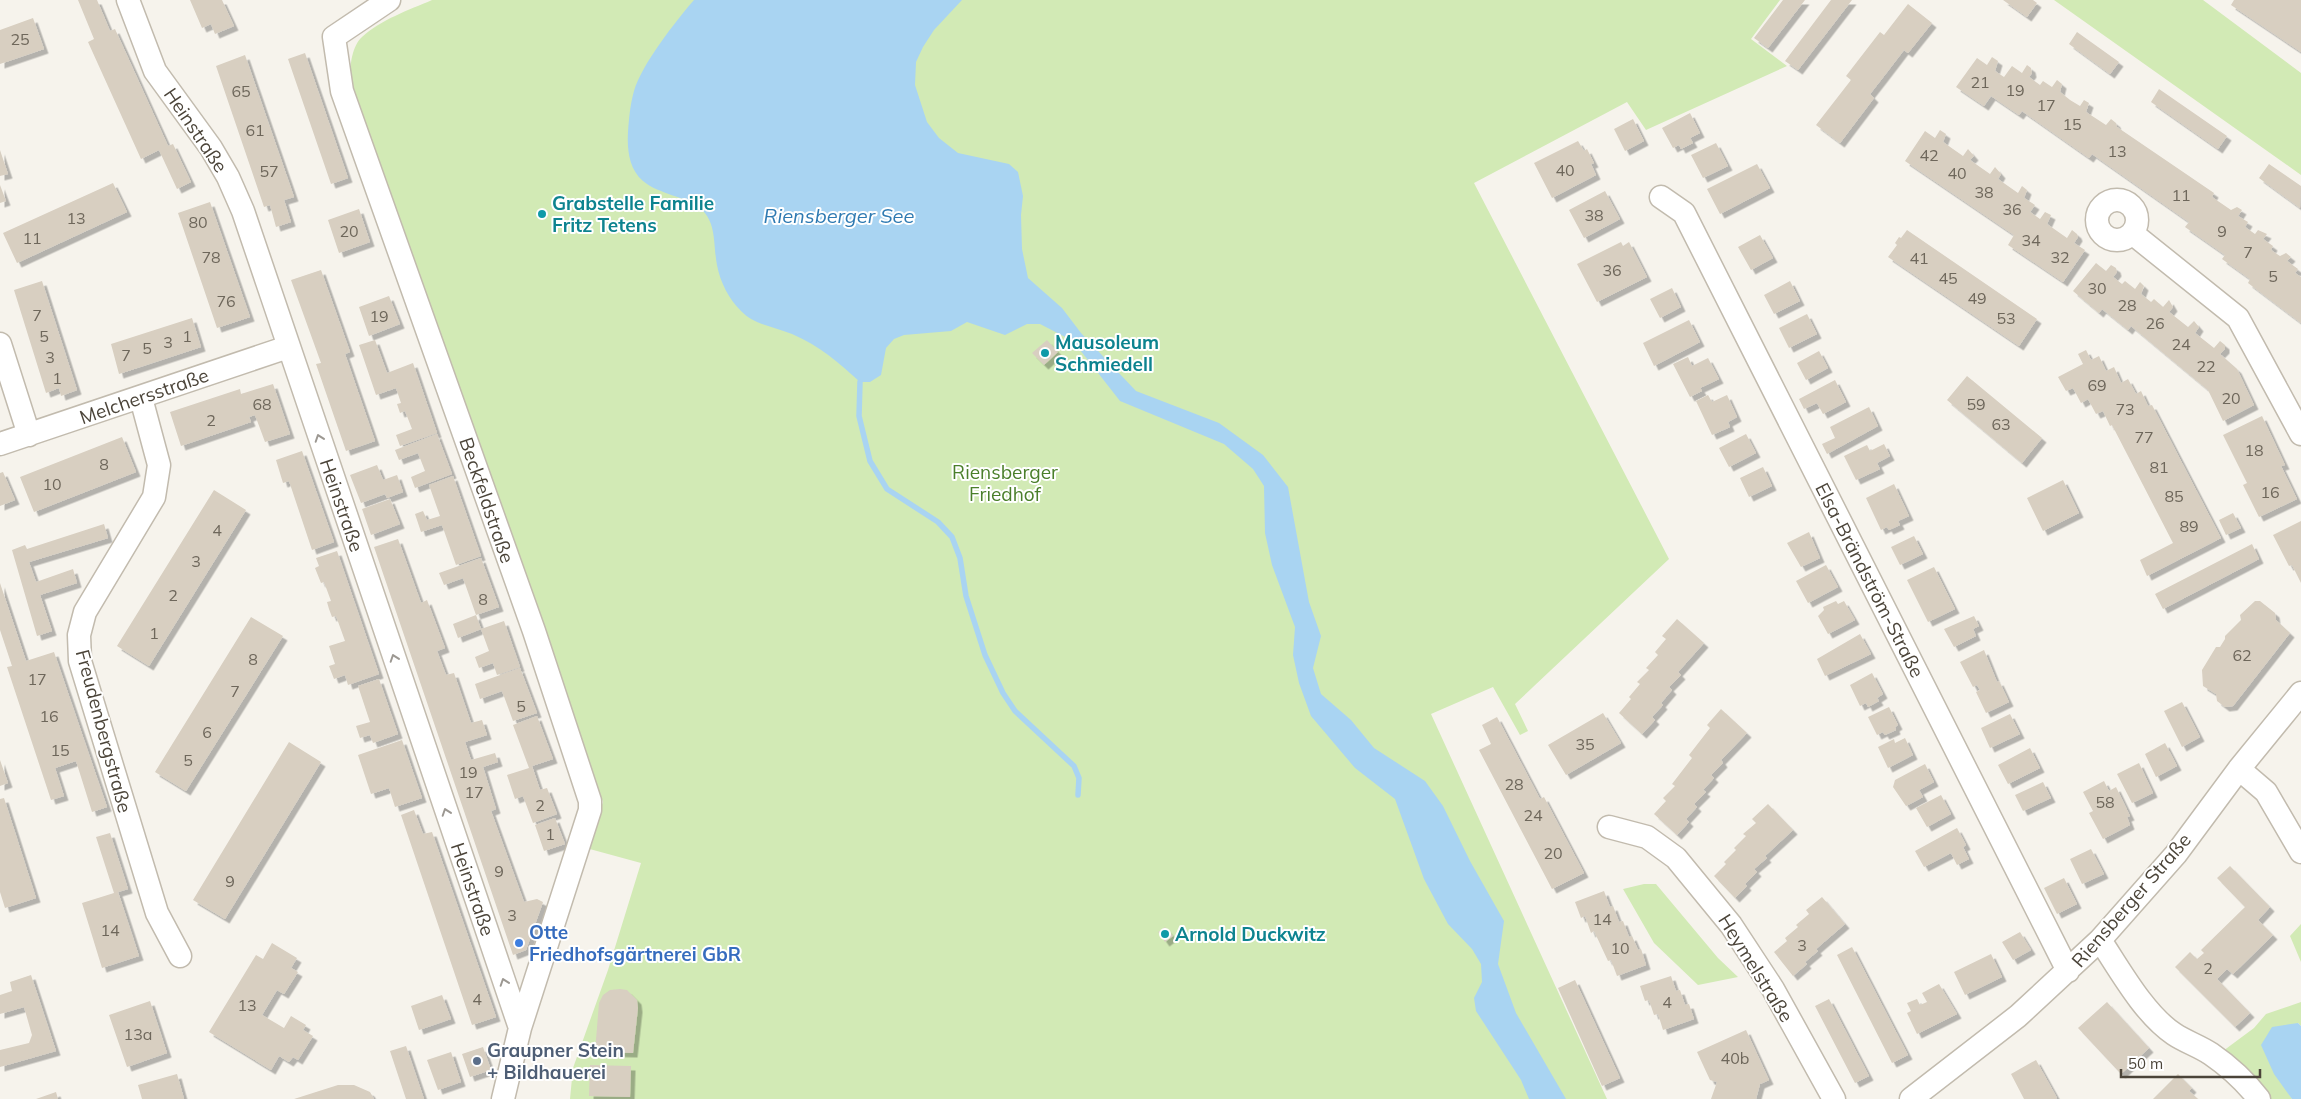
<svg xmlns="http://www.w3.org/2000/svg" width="2301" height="1099" font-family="Mulish,sans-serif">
  <defs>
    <filter id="shadow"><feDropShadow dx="4.5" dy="4.5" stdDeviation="0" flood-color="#0004"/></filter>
  </defs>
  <rect width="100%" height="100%" fill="#f6f3ec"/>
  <!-- green -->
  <path fill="#d2eab5" d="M432 0H1780L1751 39 1787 66 1646 130 1627 102 1474 183 1669 559 1515 704 1528 731 1520 735 1493 687 1431 714 1607 1099H570L573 1068 608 970 641 863 586 848 603 802 350 78C350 65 352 46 362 37 380 20 409 10 432 0Z
    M2054 0H2203L2301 73V175Z
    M1644 884H1656L1718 958 1738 977 1698 985 1654 943 1623 889Z
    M2301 924V962L2290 936Z
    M2301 1002V1026L2298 1023 2284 1086 2292 1099H2269L2223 1051 2254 1028 2266 1014Z"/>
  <!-- water -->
  <path fill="#a9d4f2" d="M694 0H962L934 30 923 47 916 62 915 85 927 122 939 138 958 153 1009 164 1018 172 1023 196 1021 215 1022 249 1028 278 1062 308 1081 333 1136 391 1219 423 1263 455 1288 487 1309 602 1321 636 1313 668 1321 694 1351 720 1374 748 1425 781 1443 806 1470 861 1504 921 1498 964 1516 1013 1566 1099H1529L1521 1080 1476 1011 1474 998 1482 982 1481 964 1472 949 1448 924 1424 879 1395 799 1355 768 1311 716 1299 683 1293 655 1295 627 1272 565 1265 533 1264 486 1253 469 1224 444 1120 401 1073 341 1040 324H1027L1005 335 967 322 951 331 904 335 894 339 886 348 881 375 870 382H860C838 362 820 346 792 334 776 327 754 325 741 311 729 299 720 282 717 265 713 245 717 223 701 209 688 197 658 194 643 181 629 169 627 150 628 132 629 119 630 105 634 91 642 64 675 22 694 0Z
    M2298 1023 2301 1026V1099H2292L2274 1074 2261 1045 2272 1027Z"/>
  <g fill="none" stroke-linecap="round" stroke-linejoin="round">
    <!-- stream -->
    <path stroke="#a9d4f2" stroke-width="5.5" d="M860 382 859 416 870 461 887 489 938 522 952 537 960 558 966 596 985 655 1003 693 1015 711 1074 766 1079 778 1078 795"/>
  </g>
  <!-- building -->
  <path fill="#d8cfc1" filter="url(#shadow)" d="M78 0H97L110 31 115 29 168 146 173 144 191 182 177 189 159 150 141 159 88 42 94 39Z
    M190 0H222L234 26 215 34 211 24 202 28Z
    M1783 0H1805L1768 48 1754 38Z
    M1831 0H1852L1798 70 1785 61Z
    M2003 0H2033L2037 3 2027 17Z
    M2234 0H2301V52L2231 5Z
    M1908 4 1932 23 1908 53 1904 50 1881 80 1870 94 1874 98 1840 143 1816 125 1851 80 1846 76 1880 32 1884 35Z
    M33 18 44 49 0 64V30Z
    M2077 32 2119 62 2110 74 2069 44Z
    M305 53 348 178 331 184 288 59Z
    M245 55 294 197 284 200 291 222 276 227 270 205 264 207 216 66Z
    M1992 57 1998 61 1995 71 2004 77 2012 66 2022 73 2027 65 2031 68 2032 73 2029 77 2040 85 2043 81 2052 87 2057 80 2062 84 2060 92 2070 100 2080 106 2084 100 2089 103 2086 112 2106 125 2111 119 2116 123 2117 127 2214 193 2212 197 2231 210 2237 207 2242 210 2238 216 2248 222 2245 227 2255 234 2258 230 2267 234 2263 239 2273 246 2271 250 2280 256 2286 253 2291 257 2287 261 2298 269 2295 273 2301 277V323L2248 283 2250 279 2222 259 2225 255 2185 227 2189 222 2092 154 2089 158 2022 111 2019 115 1991 96 1984 106 1956 87 1977 58 1987 65Z
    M2159 89 2227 136 2218 149 2151 102Z
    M1690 113 1700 133 1690 138 1693 143 1681 149 1679 145 1673 148 1662 128Z
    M1633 119 1644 141 1625 151 1614 129Z
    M1940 130 1946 134 1943 142 1963 156 1968 149 1974 156 1970 160 1990 174 1995 167 2001 174 1998 179 2018 193 2022 186 2027 190 2024 198 2035 205 2030 212 2040 219 2045 212 2051 215 2047 224 2067 238 2072 230 2077 234 2078 237 2074 243 2085 250 2063 282 2008 245 2014 235 1905 161 1925 131 1935 138Z
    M1578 141 1584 151 1587 149 1594 163 1591 164 1596 175 1552 198 1534 163Z
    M1716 143 1728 166 1703 178 1691 155Z
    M0 150 8 174 0 176Z
    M1757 164 1770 188 1720 214 1707 189Z
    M2269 164 2301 186 2300 208 2259 178Z
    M113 183 127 212 17 263 3 233Z
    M0 185 6 201 0 203Z
    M1605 191 1620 219 1584 238 1569 210Z
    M210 202 250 317 217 328 178 213Z
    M359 209 370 242 339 253 328 220Z
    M1907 230 2037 319 2019 346 1888 257 1897 245 1895 243 1899 237 1901 238Z
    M1760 235 1773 258 1751 270 1738 247Z
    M1621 242 1623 246 1629 242 1647 277 1597 302 1577 264Z
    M2096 263 2106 271 2111 265 2116 268 2117 272 2113 277 2122 284 2125 281 2135 289 2140 282 2144 286 2141 294 2151 302 2154 299 2163 307 2169 300 2173 307 2169 312 2188 327 2194 321 2199 327 2195 333 2214 348 2220 341 2225 345V349L2220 354 2237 369 2254 405 2223 421 2208 390 2131 326 2128 330 2102 309 2099 313 2073 291Z
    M321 270 350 352 345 354 375 441 346 451 316 364 321 363 291 280Z
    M42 281 77 390 61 396 59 388 46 393 14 290Z
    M1790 281 1800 301 1774 314 1764 295Z
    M1672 288 1681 307 1660 318 1650 299Z
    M389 296 400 324 369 336 359 307Z
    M1807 314 1817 334 1789 348 1779 328Z
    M192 318 201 347 119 374 111 344Z
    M1689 320 1700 342 1654 366 1643 343Z
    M375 340 387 373 413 363 437 433 400 446 396 435 412 429 405 411 400 413 397 404 401 403 396 388 376 395 359 345Z
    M1047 340 1058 352 1044 365 1032 353Z
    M2086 350 2091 360 2099 356 2106 371 2114 367 2121 383 2128 379 2136 394 2141 391 2148 406 2152 405 2221 538 2147 576 2140 560 2173 543 2112 425 2110 426 2103 411 2096 414 2088 399 2081 403 2073 388 2066 391 2058 377 2083 364 2078 354Z
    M1819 351 1828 368 1806 380 1797 363Z
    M1688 357 1692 366 1708 358 1719 379 1700 388 1702 391 1690 397 1673 364Z
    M1967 376 2042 438 2022 463 1947 400Z
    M1835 380 1846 402 1823 414 1817 403 1804 409 1799 399Z
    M273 384 290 434 265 442 255 415 249 417 251 422 181 446 170 412 240 389 241 394Z
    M1708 395 1712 402 1727 395 1737 417 1728 422 1730 427 1712 435 1696 401Z
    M1869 407 1878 426 1827 454 1822 444 1835 438 1830 427Z
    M2262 416 2285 465 2281 466 2297 499 2259 517 2243 485 2247 483 2223 435Z
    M437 434 452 474 415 488 411 477 425 471 418 453 399 460 395 450Z
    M1746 434 1756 453 1729 467 1719 448Z
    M122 437 136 472 34 512 20 477Z
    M1884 444 1890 456 1877 463 1880 469 1856 480 1844 456 1867 445 1870 451Z
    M302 451 334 542 312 550 289 481 283 483 276 460Z
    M377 465 383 480 397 475 403 492 387 498 385 494 361 503 350 475Z
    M1763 467 1772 486 1749 497 1740 478Z
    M3 472 15 500 0 506V473Z
    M453 476 481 556 456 565 442 525 421 532 415 514 423 511 427 520 440 516 429 485Z
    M2063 480 2079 513 2043 531 2027 498Z
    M1894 484 1909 516 1898 521 1900 525 1889 530 1887 527 1881 530 1866 498Z
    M214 490 246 510 149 666 117 646Z
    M390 499 400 524 371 535 362 509Z
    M2233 513 2241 528 2226 535 2219 520Z
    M2301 521V583L2292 565 2289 566 2273 535Z
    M104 524 108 538 29 562 36 582 73 569 77 583 40 595 52 631 37 636 12 550 25 545 27 549Z
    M1809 532 1820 558 1801 567 1787 543Z
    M1914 536 1923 554 1900 565 1891 547Z
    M398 539 421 603 427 600 445 648 437 651 446 675 454 673 471 723 482 720 487 735 465 742 471 760 495 753 498 762 483 767 496 809 491 811 524 902 537 899 543 902 526 950 513 955 374 547Z
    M2252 544 2259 559 2163 609 2155 594Z
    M337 551 379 674 348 685 345 675 334 679 329 666 335 664 329 646 345 641 336 616 332 617 329 609 327 602 331 601 324 582 321 583 315 568 319 566 316 558Z
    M481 558 499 607 476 615 463 578 444 585 439 573Z
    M1826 565 1838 587 1808 603 1796 581Z
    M1934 567 1955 609 1928 622 1907 580Z
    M0 583 26 661 54 652 107 807 92 812 76 761 55 768 64 796 51 800 7 667 12 666 0 630Z
    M1836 601 1838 604 1844 601 1855 620 1828 634 1818 616 1824 610 1823 607Z
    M2255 601H2260L2275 613 2276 620 2290 633 2233 706 2225 707 2217 701 2216 694 2203 686 2202 670 2216 647H2220L2225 639V636L2241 620 2240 615Z
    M476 615 481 629 504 621 520 667 497 675 493 663 479 668 475 657 489 651 481 629 458 638 453 624Z
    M1974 616 1979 626 1973 629 1976 636 1954 647 1944 629Z
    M251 617 283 636 186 791 155 772Z
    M1677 619 1704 643 1678 672 1681 675 1669 687 1672 690 1661 703 1663 705 1652 717 1655 720 1642 734 1619 713 1631 699 1629 697 1640 684 1637 682 1649 670 1646 668 1658 655 1655 652 1666 639 1662 636Z
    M1860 634 1871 654 1825 676 1817 659Z
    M1984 650 1997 682 1999 681 2009 702 1986 713 1976 692 1980 690 1977 685 1973 687 1960 662Z
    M520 668 537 713 513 721 502 691 480 699 475 684Z
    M1872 673 1883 694 1877 698 1879 701 1868 707 1866 703 1860 706 1850 685Z
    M379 679 398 734 373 743 370 735 360 738 356 726 370 722 358 686Z
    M2182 702 2200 737 2182 747 2164 711Z
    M1889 707 1898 725 1895 727 1896 730 1885 735 1883 732 1877 735 1868 717Z
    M1721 709 1747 733 1721 760 1723 763 1711 775 1714 778 1703 790 1706 792 1694 804 1697 807 1686 819 1689 822 1677 835 1654 814 1666 801 1663 798 1675 786 1672 784 1692 758 1689 755 1710 728 1707 725Z
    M1603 713 1621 743 1566 775 1548 745Z
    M2010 714 2020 734 1990 748 1981 728Z
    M537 716 553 759 532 766 540 790 547 788 557 814 533 823 523 796 515 799 507 775 529 768 513 725Z
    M1497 717 1540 799 1544 797 1584 873 1552 889 1479 750 1491 744 1482 725Z
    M1905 738 1913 755 1888 768 1878 747 1894 739 1895 743Z
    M402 740 422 798 395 807 389 788 371 794 358 755Z
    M289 742 321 762 225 919 193 900Z
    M2165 743 2177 766 2156 777 2145 754Z
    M2030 748 2040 768 2008 784 1998 765Z
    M0 760 8 783 0 786Z
    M2139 763 2153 793 2132 803 2117 774Z
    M1925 764 1934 782 1919 790 1923 797 1906 806 1893 787 1895 780Z
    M2104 781 2109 791 2116 787 2130 816 2127 817 2130 825 2103 839 2089 813 2093 811 2083 792Z
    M2043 782 2051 798 2023 811 2015 795Z
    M1941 795 1951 814 1927 827 1916 808Z
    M4 798 36 898 5 908 0 892V799Z
    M1768 804 1793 830 1765 856 1767 858 1754 869 1757 872 1745 884 1747 886 1735 898 1714 876 1726 864 1724 862 1736 850 1734 848 1746 836 1743 834 1756 823 1752 819Z
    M414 810 423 834 432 832 496 1017 472 1025 401 815Z
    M555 818 565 844 544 851 535 825Z
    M1957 828 1966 845 1963 847 1969 859 1957 865 1951 853 1924 867 1915 851Z
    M110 833 128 889 118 892 139 956 102 968 82 903 114 893 96 837Z
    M2091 849 2104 874 2082 884 2070 859Z
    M2230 866 2270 907 2258 920 2273 935 2233 974 2227 969 2217 979 2250 1013 2235 1027 2175 967 2190 952 2197 959 2204 953 2201 950 2245 907 2217 878Z
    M2064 878 2077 904 2057 914 2044 888Z
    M1604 891 1610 907 1613 906 1619 922 1623 921 1629 937 1632 936 1638 950 1641 949 1646 965 1617 976 1611 960 1608 961 1594 931 1591 933 1585 916 1581 918 1575 902Z
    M1822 897 1845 924 1816 949 1818 951 1805 962 1807 964 1793 976 1774 952 1787 941 1785 938 1798 927 1796 925 1809 914 1806 910Z
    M1165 927 1173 936 1165 942 1158 932Z
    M2020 932 2031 950 2013 960 2002 942Z
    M272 943 297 958 291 968 298 972 284 994 277 990 262 1015 284 1028 291 1016 306 1025 303 1030 313 1036 298 1060 293 1057 289 1062 279 1056 271 1070 209 1032 256 955 263 959Z
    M1852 947 1908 1055 1892 1063 1837 955Z
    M1991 954 2002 977 1965 995 1954 972Z
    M31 975 56 1051 0 1067V1050L29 1043 32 1035 24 1007 0 1014V995L12 991 10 982Z
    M1671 976 1676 991 1680 990 1685 1005 1689 1004 1694 1019 1663 1030 1658 1014 1654 1015 1649 1000 1645 1001 1640 986Z
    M1575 980 1620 1078 1602 1086 1558 988Z
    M1939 984 1957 1014 1917 1034 1907 1013 1911 1011 1907 1003 1917 999 1920 1005 1927 1002 1922 993Z
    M620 989 627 990 637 1000 638 1008 633 1053 595 1052 599 1003 603 995 610 990Z
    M442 995 451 1019 419 1030 411 1006Z
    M1829 999 1869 1076 1855 1083 1815 1006Z
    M150 1001 167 1053 127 1067 109 1015Z
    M2107 1002 2149 1048 2121 1074 2078 1028Z
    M1746 1030 1769 1080 1760 1084 1756 1099H1711L1717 1082 1710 1080 1697 1052Z
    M406 1046 424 1099H406L390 1051Z
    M483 1047 491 1070 470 1077 462 1054Z
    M451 1052 461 1082 438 1090 427 1060Z
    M2036 1060 2057 1098 2055 1099H2024L2011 1074Z
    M590 1065 631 1066 630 1097 589 1096Z
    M177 1074 184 1099H142L138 1085Z
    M2178 1074 2192 1088 2189 1091 2198 1099H2153Z
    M338 1085H354L370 1092 374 1099H294Z
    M56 1092 58 1099H36Z"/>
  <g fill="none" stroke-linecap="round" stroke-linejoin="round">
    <!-- minor casing -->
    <g stroke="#c2bbae" stroke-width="25">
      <path id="minor" d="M128 0 155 71 211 148 228 177 243 211 520 1028
        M389 0 334 37 342 91 534 631 590 801V810L520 1028 503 1099
        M1661 197 1684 213 2068 971
        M2097 220a20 20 0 1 1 40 0a20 20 0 1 1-40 0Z
        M2132 233 2238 318 2301 434
        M0 344 29 435
        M141 398 159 465 154 497 85 612 79 635 80 661 157 913 180 956
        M0 444 288 347
        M2239 769 2266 792 2301 852
        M1609 827 1647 837 1676 858 1731 925 1773 989 1834 1099
        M2100 940C2120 970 2144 1014 2174 1034 2186 1042 2199 1046 2211 1054 2230 1067 2245 1081 2259 1099
        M1911 1099 2018 1016 2100 940 2176 854 2239 769 2301 693"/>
    </g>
    <!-- minor -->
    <use href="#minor" stroke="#fff" stroke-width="22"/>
  </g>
  <!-- one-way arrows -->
  <defs><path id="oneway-chevron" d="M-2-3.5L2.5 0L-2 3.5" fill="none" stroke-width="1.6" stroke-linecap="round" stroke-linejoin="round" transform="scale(1.25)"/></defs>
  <g stroke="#9c9892">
    <use href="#oneway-chevron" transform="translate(319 438) rotate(-109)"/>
    <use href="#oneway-chevron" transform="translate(394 658) rotate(-109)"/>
    <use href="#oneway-chevron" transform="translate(446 812) rotate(-109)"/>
    <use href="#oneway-chevron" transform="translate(504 982) rotate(-109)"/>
  </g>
  <!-- markers -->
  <g fill="#0f9aa8" stroke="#fff" stroke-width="2">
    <circle cx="542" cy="214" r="5"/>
    <circle cx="1045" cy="353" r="5"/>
    <circle cx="1165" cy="934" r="5"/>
  </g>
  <circle fill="#3f7fe0" stroke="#fff" stroke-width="2" cx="519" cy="943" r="5"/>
  <circle fill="#5c6f8a" stroke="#fff" stroke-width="2" cx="477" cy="1061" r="5"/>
  <g text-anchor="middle" stroke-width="4" stroke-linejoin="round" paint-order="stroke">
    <!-- number labels -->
    <g font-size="16" fill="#6e675b">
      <text x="20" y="45">25</text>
      <text x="1980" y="88">21</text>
      <text x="2015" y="96">19</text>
      <text x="241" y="97">65</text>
      <text x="2046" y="111">17</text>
      <text x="2072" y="130">15</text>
      <text x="255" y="136">61</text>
      <text x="2117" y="157">13</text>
      <text x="1929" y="161">42</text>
      <text x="1565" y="176">40</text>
      <text x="269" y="177">57</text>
      <text x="1957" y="179">40</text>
      <text x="1984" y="198">38</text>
      <text x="2181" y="201">11</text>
      <text x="2012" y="215">36</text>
      <text x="1594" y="221">38</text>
      <text x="76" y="224">13</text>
      <text x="198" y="228">80</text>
      <text x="349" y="237">20</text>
      <text x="2222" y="237">9</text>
      <text x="32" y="244">11</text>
      <text x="2031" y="246">34</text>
      <text x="2248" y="258">7</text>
      <text x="211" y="263">78</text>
      <text x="2060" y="263">32</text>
      <text x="1919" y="264">41</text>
      <text x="1612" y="276">36</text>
      <text x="2273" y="282">5</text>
      <text x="1948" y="284">45</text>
      <text x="2097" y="294">30</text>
      <text x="1977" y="304">49</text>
      <text x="226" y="307">76</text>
      <text x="2127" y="311">28</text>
      <text x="37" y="321">7</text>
      <text x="379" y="322">19</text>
      <text x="2006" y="324">53</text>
      <text x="2155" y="329">26</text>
      <text x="44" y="342">5</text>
      <text x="187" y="342">1</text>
      <text x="168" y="348">3</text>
      <text x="2181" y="350">24</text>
      <text x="147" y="354">5</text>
      <text x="126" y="361">7</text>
      <text x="50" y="363">3</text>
      <text x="2206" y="372">22</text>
      <text x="57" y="384">1</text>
      <text x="2097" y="391">69</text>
      <text x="2231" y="404">20</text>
      <text x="262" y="410">68</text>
      <text x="1976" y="410">59</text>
      <text x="2125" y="415">73</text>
      <text x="211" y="426">2</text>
      <text x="2001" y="430">63</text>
      <text x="2144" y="443">77</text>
      <text x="2254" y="456">18</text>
      <text x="104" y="470">8</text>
      <text x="2159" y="473">81</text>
      <text x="52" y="490">10</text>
      <text x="2270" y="498">16</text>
      <text x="2174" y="502">85</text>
      <text x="2189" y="532">89</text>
      <text x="217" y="536">4</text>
      <text x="196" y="567">3</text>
      <text x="173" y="601">2</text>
      <text x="483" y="605">8</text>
      <text x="154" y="639">1</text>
      <text x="2242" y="661">62</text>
      <text x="253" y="665">8</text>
      <text x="37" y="685">17</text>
      <text x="235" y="697">7</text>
      <text x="521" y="712">5</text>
      <text x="49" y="722">16</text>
      <text x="207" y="738">6</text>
      <text x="1585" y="750">35</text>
      <text x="60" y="756">15</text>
      <text x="188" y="766">5</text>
      <text x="468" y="778">19</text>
      <text x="1514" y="790">28</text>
      <text x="474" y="798">17</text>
      <text x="2105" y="808">58</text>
      <text x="540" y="811">2</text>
      <text x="1533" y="821">24</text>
      <text x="550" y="840">1</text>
      <text x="1553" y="859">20</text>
      <text x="499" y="877">9</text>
      <text x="230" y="887">9</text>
      <text x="512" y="921">3</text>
      <text x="1602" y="925">14</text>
      <text x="110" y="936">14</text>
      <text x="1802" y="951">3</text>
      <text x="1620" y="954">10</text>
      <text x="2208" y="974">2</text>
      <text x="477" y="1005">4</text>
      <text x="1667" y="1008">4</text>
      <text x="247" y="1011">13</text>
      <text x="138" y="1040">13a</text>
      <text x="1735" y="1064">40b</text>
    </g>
    <!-- street labels -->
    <g font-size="19" fill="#4b4439" stroke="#fff">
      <text transform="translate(196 130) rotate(56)" y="7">Heinstraße</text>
      <text transform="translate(144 396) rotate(-19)" y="7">Melchersstraße</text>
      <text transform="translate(487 500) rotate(71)" y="7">Beckfeldstraße</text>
      <text transform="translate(342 505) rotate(71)" y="7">Heinstraße</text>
      <text transform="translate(1870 580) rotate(63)" y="7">Elsa-Brändström-Straße</text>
      <text transform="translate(104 731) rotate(75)" y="7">Freudenbergstraße</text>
      <text transform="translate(473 889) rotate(71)" y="7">Heinstraße</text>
      <text transform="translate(2131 900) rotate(-49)" y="7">Riensberger Straße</text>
      <text transform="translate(1756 968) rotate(58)" y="7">Heymelstraße</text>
    </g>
    <!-- culture labels -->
    <g font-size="19" font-weight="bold" fill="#0d838f" stroke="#fff" text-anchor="start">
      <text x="552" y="210">Grabstelle Familie<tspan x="552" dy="22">Fritz Tetens</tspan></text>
      <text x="1055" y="349">Mausoleum<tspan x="1055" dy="22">Schmiedell</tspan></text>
      <text x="1175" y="941">Arnold Duckwitz</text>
    </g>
    <!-- park labels -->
    <g font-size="19" fill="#4a7f2a" stroke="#fff">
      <text x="1005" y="479">Riensberger<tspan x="1005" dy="22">Friedhof</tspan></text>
    </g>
    <!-- shop labels -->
    <g font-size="19" font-weight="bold" fill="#366cbe" stroke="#fff" text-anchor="start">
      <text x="529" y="939">Otte<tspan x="529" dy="22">Friedhofsgärtnerei GbR</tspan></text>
    </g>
    <!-- service labels -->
    <g font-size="19" font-weight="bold" fill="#4e5e75" stroke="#fff" text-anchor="start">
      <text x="487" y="1057">Graupner Stein<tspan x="487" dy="22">+ Bildhauerei</tspan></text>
    </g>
    <!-- water labels -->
    <g font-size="20" font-style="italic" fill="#2e7ab2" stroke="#fff">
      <text x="839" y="223">Riensberger See</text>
    </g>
  </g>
  <!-- scale -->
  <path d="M2121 1069v8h139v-8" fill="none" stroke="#4b4439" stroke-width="2.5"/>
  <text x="2128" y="1069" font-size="15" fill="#4b4439" stroke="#ffffff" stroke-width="4" paint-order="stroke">50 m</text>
</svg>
